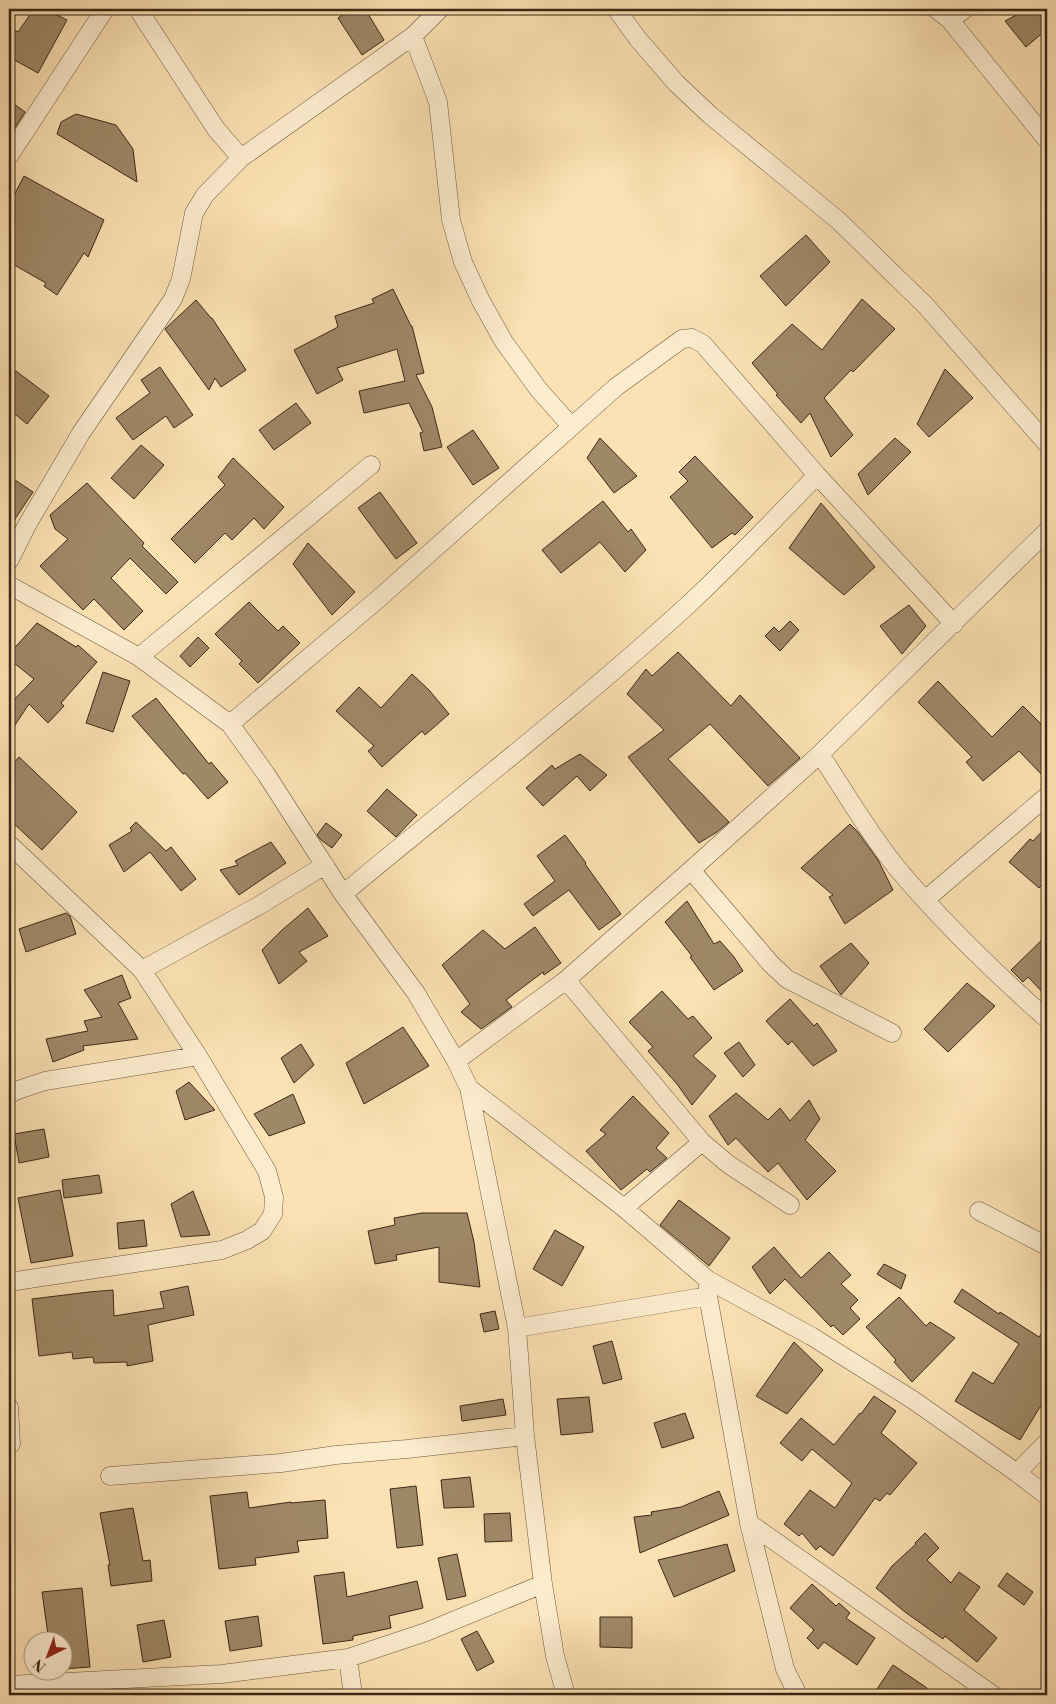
<svg xmlns="http://www.w3.org/2000/svg" width="1056" height="1704" font-family="'Libre Bodoni',serif">
  <rect width="100%" height="100%" fill="#fbe1b3"/>
  <filter id="stains"><feTurbulence type="fractalNoise" baseFrequency=".004" numOctaves="4"/><feColorMatrix values="0 0 0 0 .2 0 0 0 0 .09 0 0 0 0 .02 0 0 0 .5 -.17"/></filter>
  <radialGradient id="worn" r=".72"><stop offset=".6" stop-color="#630" stop-opacity="0"/><stop offset="1" stop-color="#630" stop-opacity=".3"/></radialGradient>
  <!-- building -->
  <path fill="#9f8868" stroke="#3b2816" d="M34 9H45L67 20 38 73 9 57V27L18 32Z
    M350 9H365L384 40 362 55 338 18Z
    M1028 9H1047V29L1026 47 1005 21Z
    M14 104 25 112 9 137V113Z
    M76 114 116 125 133 149 137 182 57 134 61 122Z
    M24 176 104 220 88 257 84 253 57 295 44 286 46 283 9 262V224L15 212 9 209V205Z
    M806 235 830 262 786 306 760 276Z
    M393 289 411 326H412L424 373 416 375 432 407 442 447 424 451 420 433 423 432 409 403 364 413 359 391 405 381 397 349 337 368 343 380 317 394 294 350 338 327 335 316 374 303 372 299Z
    M862 299 895 329 853 372 851 370 824 398 853 435 831 457 810 413 801 423 776 395 778 394 752 363 792 324 822 350Z
    M196 300 211 318H212L246 370 221 387 215 378 209 390 165 329Z
    M160 367 193 415 174 428 166 416 133 440 116 418 150 393 141 380Z
    M945 369 973 398 929 437 917 424Z
    M16 371 49 396 27 424 9 409V379Z
    M296 403 311 423 274 450 259 430Z
    M473 430 499 468 473 485 447 447Z
    M600 438 637 476 614 493 587 458Z
    M895 438 911 452 868 495 858 474Z
    M141 445 164 465 134 499 111 478Z
    M695 456 753 517 735 535 732 533 712 548 670 497 688 481 679 472Z
    M233 458 284 507 264 529 254 518 232 540 225 533 195 563 171 539 225 485 218 477Z
    M9 476 33 492 9 528Z
    M87 483 144 543 142 546 178 582 166 594 130 558 111 578 143 611 124 630 94 599 83 610 40 566 68 539 55 529 50 515Z
    M380 492 417 543 396 559 358 508Z
    M603 501 628 532 631 529 646 550 625 572 600 542 561 573 542 550Z
    M821 503 875 567 844 595 789 548Z
    M308 543 355 592 332 615 293 564Z
    M249 602 278 631 283 626 300 643 258 683 239 664 242 661 215 634Z
    M909 605 926 626 902 654 880 626Z
    M790 621 799 630 780 651 765 636 774 627 779 632Z
    M37 623 76 647 78 645 97 662 61 703 64 706 48 723 29 704 9 734V705L34 679 9 659V654Z
    M198 637 209 648 190 667 180 656Z
    M678 652 731 706 740 695 800 758 768 786 710 724 668 759 729 822 717 832 699 843 628 757 664 730 627 694 646 669 652 676Z
    M103 672 130 681 113 732 86 723Z
    M412 674 429 690 449 714 425 735 422 731 382 767 368 751 374 746 336 711 359 687 381 708Z
    M938 681 992 737 1023 706 1047 730V780L1019 751 983 781 966 762 972 757 918 702Z
    M156 698 209 764 211 762 228 782 208 799 185 773 183 774 132 716Z
    M580 754 607 775 590 791 577 776 543 806 526 788 552 765 555 769Z
    M19 757 77 812 42 850 9 819V769Z
    M387 789 417 815 396 837 367 811Z
    M136 822 166 851 171 847 196 879 181 891 150 852 124 872 109 845 132 831 130 828Z
    M326 823 342 835 332 848 321 840 317 835Z
    M850 824 857 831 878 860 893 890 845 924 829 897 833 895 801 868Z
    M1047 826V879L1039 888 1009 862 1030 839 1033 841Z
    M565 835 586 863 585 864 621 914 599 930 569 890 533 916 524 904 555 881 537 856Z
    M271 842 286 863 239 895 220 870 238 865 235 861Z
    M687 901 714 944 720 941 734 957 743 971 714 990 690 957 692 956 665 922Z
    M308 908 328 936 299 952 307 961 279 984 262 950 282 930Z
    M66 913 70 916 76 934 26 952 19 929Z
    M535 927 561 963 544 975 543 972 506 1000 512 1007 481 1029 461 1012 470 1004 442 965 483 930 505 949Z
    M1047 935V997L1028 977 1023 982 1011 970Z
    M851 943 869 963 841 995 820 966Z
    M122 975 131 998 118 1003 138 1039 83 1046 84 1050 53 1062 46 1039 88 1031 84 1021 102 1017 84 990Z
    M967 983 995 1006 948 1052 924 1029Z
    M662 991 688 1019 693 1016 712 1038 693 1056 716 1076 692 1105 677 1084 648 1051 653 1047 629 1022Z
    M790 999 814 1026 817 1023 837 1051 813 1066 792 1041 788 1045 766 1021Z
    M403 1027 429 1066 364 1104 346 1063Z
    M739 1042 755 1065 743 1077 724 1053Z
    M301 1044 314 1065 294 1083 281 1058Z
    M189 1082 215 1110 185 1120 176 1091Z
    M736 1093 768 1120 780 1108 790 1121 809 1100 820 1119 805 1140 836 1171 807 1200 778 1163 768 1172 736 1138 728 1145 709 1116Z
    M293 1094 305 1123 269 1136 254 1114Z
    M633 1096 669 1133 656 1148 667 1158 650 1172 647 1169 621 1190 586 1151 606 1134 600 1130Z
    M44 1129 49 1157 19 1163 14 1134Z
    M99 1175 102 1193 64 1198 62 1180Z
    M60 1190 73 1256 31 1263 18 1198Z
    M193 1191 210 1235 181 1237 171 1204Z
    M679 1200 730 1238 709 1266 660 1225Z
    M422 1213H467L474 1242 480 1287 439 1282V1247L396 1255 397 1260 375 1264 368 1231 395 1225 394 1218Z
    M144 1220 147 1246 119 1249 117 1223Z
    M555 1230 584 1247 562 1286 533 1269Z
    M774 1247 801 1278 829 1252 851 1275 841 1284 858 1300 850 1308 860 1319 843 1335 833 1325 831 1327 785 1279 770 1294 752 1267Z
    M884 1264 906 1275 901 1289 877 1274Z
    M188 1286 194 1315 148 1325 153 1361 127 1366V1362L94 1363 93 1357 73 1359 72 1352 39 1356 32 1299 89 1292 113 1290 114 1316 164 1308 160 1292Z
    M962 1289 999 1314 1000 1312 1039 1337 1047 1326V1411L1040 1407 1020 1440 955 1401 973 1372 993 1384 1019 1344 954 1302Z
    M899 1297 926 1326 930 1322 955 1338 912 1382 894 1362 896 1360 866 1327Z
    M495 1311 499 1329 484 1332 480 1314Z
    M612 1341 622 1379 603 1384 593 1346Z
    M794 1342 823 1370 787 1414 756 1396Z
    M874 1396 896 1411 881 1433 917 1463 890 1495 887 1493 880 1501 875 1498 833 1556 820 1546 816 1550 802 1533 799 1536 784 1524 810 1490 835 1508 852 1483 812 1449 802 1461 780 1443 801 1418 834 1445 860 1413 861 1414Z
    M589 1397 593 1432 561 1435 557 1399Z
    M503 1399 506 1415 462 1421 460 1406Z
    M685 1413 694 1438 662 1448 654 1423Z
    M470 1477 474 1507 444 1508 441 1480Z
    M416 1486 423 1545 397 1548 390 1489Z
    M719 1491 729 1515 640 1553 634 1517 652 1515 651 1512 681 1507Z
    M247 1492 249 1508 291 1502V1503L325 1500 328 1538 297 1541 299 1552 255 1558 256 1565 219 1569 210 1496Z
    M133 1508 143 1561 150 1560 152 1581 111 1586 108 1565H110L100 1513Z
    M510 1513 512 1541 485 1542 484 1514Z
    M925 1533 939 1548 927 1560 951 1583 959 1572 980 1587 964 1610 997 1638 977 1662 945 1636 943 1639 905 1612 876 1588 892 1566 916 1544 915 1543Z
    M727 1544 735 1571 674 1597 658 1560Z
    M457 1554 466 1596 447 1600 438 1558Z
    M344 1572 347 1597 417 1581 423 1608 389 1616 391 1628 353 1636V1640L323 1644 314 1576Z
    M1007 1573 1033 1592 1024 1605 998 1586Z
    M812 1584 836 1606 839 1603 850 1613 846 1618 875 1638 857 1665 824 1642 818 1649 807 1638 814 1630 790 1608Z
    M82 1588 90 1667 62 1669V1642H49L42 1592Z
    M258 1616 262 1646 230 1651 225 1621Z
    M600 1617H632V1648L600 1647Z
    M164 1620 171 1657 143 1662 137 1625Z
    M477 1631 494 1662 477 1671 461 1639Z
    M893 1665 927 1688 921 1695H873Z"/>
  <g fill="none" stroke-linecap="round" stroke-linejoin="round">
    <!-- minor casing -->
    <g stroke="#6b563d" stroke-width="19">
      <path id="minor" d="M138 9 216 129 241 158
        M616 9 638 39 676 83 710 115 839 221 926 306 1047 444
        M936 9 950 20 1047 140
        M950 20 965 9
        M413 36 438 102 451 220 463 262 481 301 504 342 539 390 571 426
        M9 156 105 9
        M9 561 27 525 81 433 173 299 181 279 194 213 205 195 241 158 413 36 440 9
        M9 585 139 657 230 724 266 774 343 894 416 993 456 1061 469 1088 517 1328 525 1436 543 1584 555 1656 566 1695
        M139 657 371 465
        M230 724 377 600 616 387 682 339 692 338 703 344 817 475 954 624
        M820 754C845 792 868 832 897 868 943 923 994 972 1047 1019
        M9 844 142 970
        M691 870 771 964 787 979 892 1033
        M343 894C458 798 578 706 689 604 733 563 775 519 817 475
        M925 900 1047 796
        M566 980 702 1142 728 1164 790 1205
        M456 1061 566 980 691 870 820 754 1047 531
        M469 1088 624 1208 708 1280 811 1336 913 1400 1017 1473 1047 1496
        M9 1095 15 1091 45 1081 198 1056
        M624 1208 702 1142
        M979 1211 1047 1246
        M708 1280V1296L749 1523 785 1669 798 1695
        M9 1282 222 1250 247 1240 262 1231 273 1214 274 1197 267 1171 198 1056 142 970 260 905 325 865
        M517 1328 708 1296
        M9 1407 11 1444
        M1017 1473 1047 1442
        M110 1476 281 1463 336 1455 407 1449 525 1436
        M749 1523 993 1695
        M348 1658 353 1695
        M9 1685 222 1674 348 1658 426 1632 543 1584"/>
    </g>
    <!-- minor -->
    <use href="#minor" stroke="#fcecce" stroke-width="18"/>
  </g>
  <!-- margin -->
  <rect width="1056" height="1704" fill="none" stroke="#fbe1b3" stroke-width="30"/>
  <rect x="10" y="10" width="1036" height="1684" fill="none" stroke="#3b2816" stroke-width="2.5"/>
  <rect x="15" y="15" width="1026" height="1674" fill="none" stroke="#3b2816"/>
  <!-- north arrow -->
  <g transform="translate(48 1656) rotate(222)"><circle r="24" fill="#fcecce" stroke="#af9e84"/>
  <path d="M0-4L9 19L0 12L-9 19Z" fill="#8f2418"/>
  <text y="-8" font-size="14" font-weight="bold" text-anchor="middle" fill="#3b2816">N</text>
  </g>
  <rect width="100%" height="100%" filter="url(#stains)"/>
  <rect width="100%" height="100%" fill="url(#worn)"/>
</svg>
